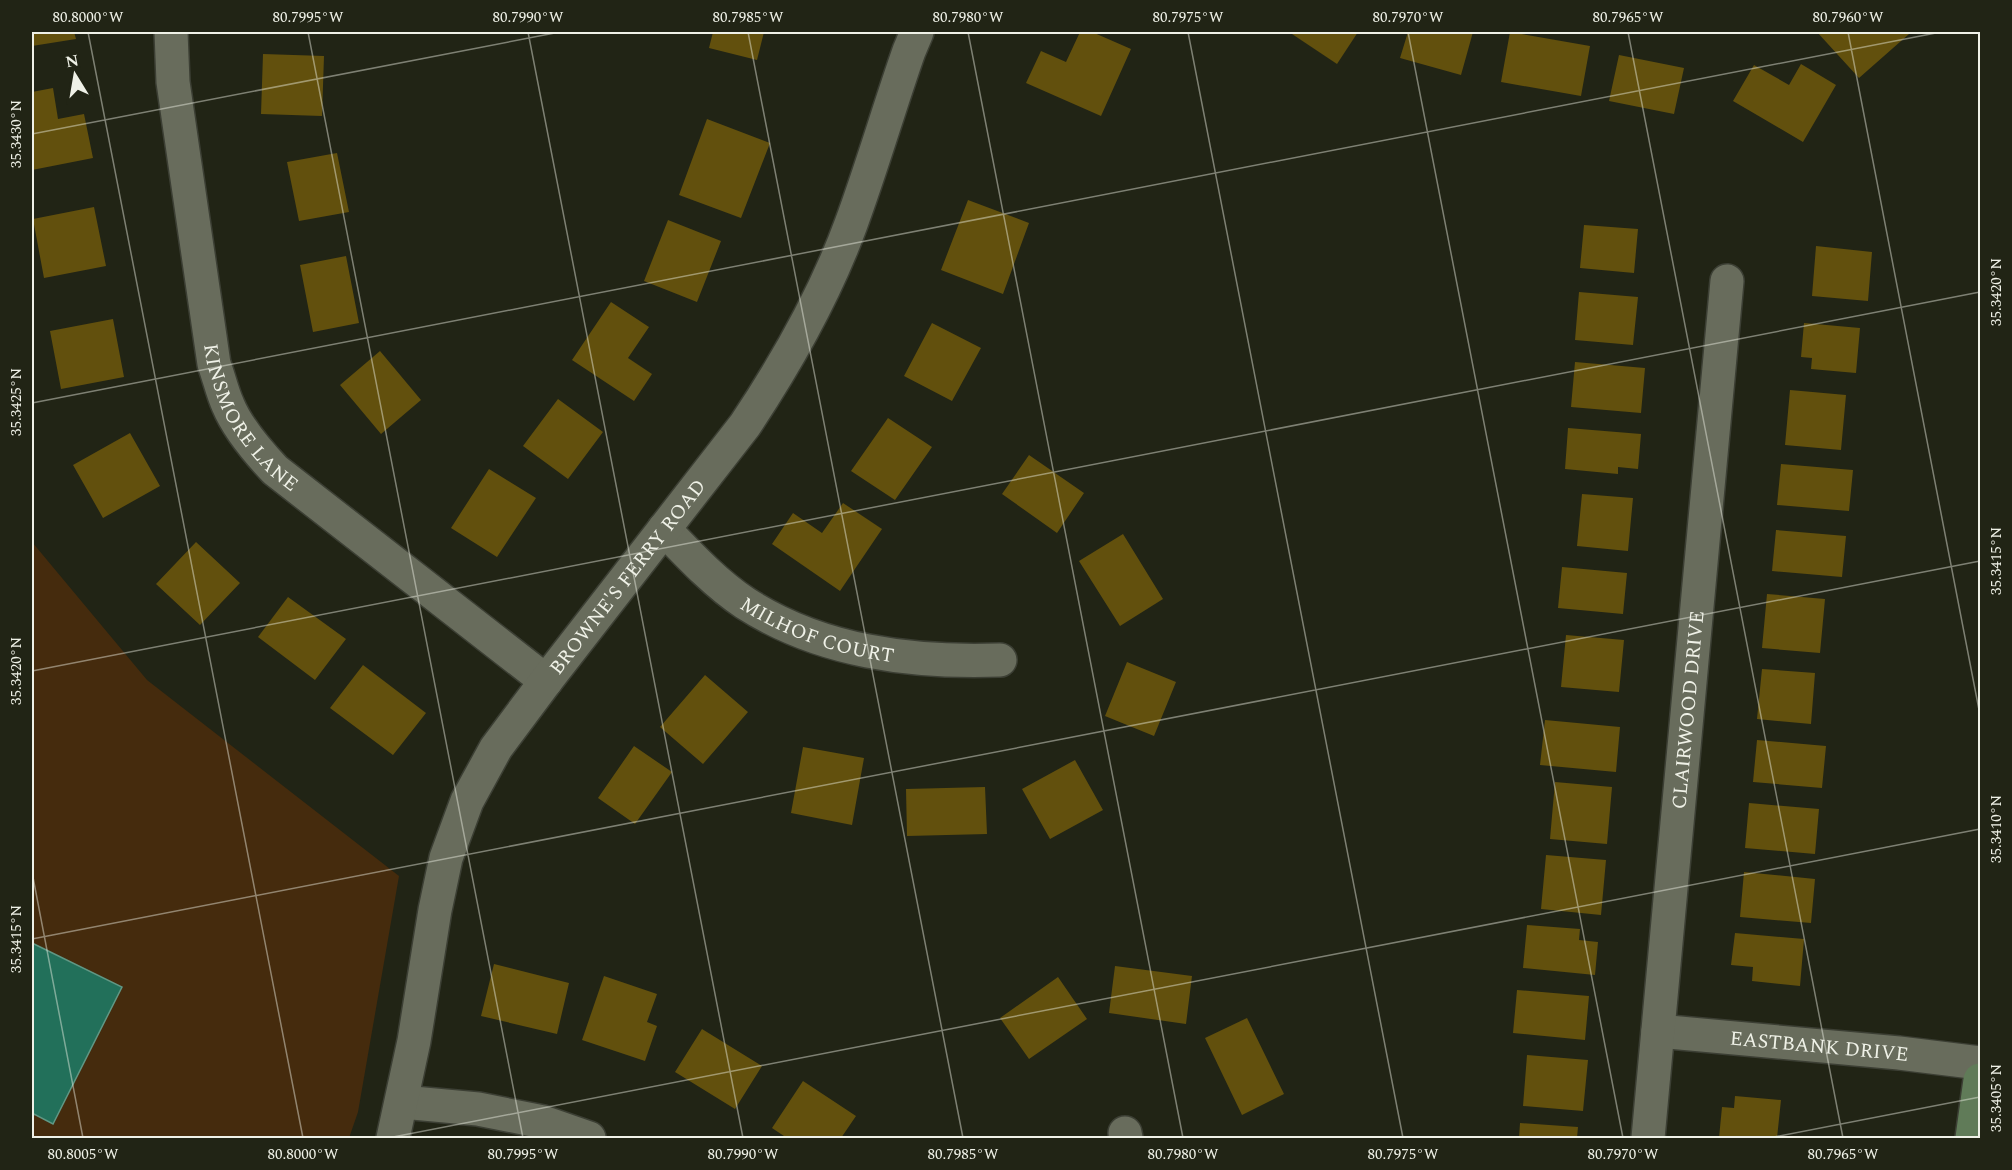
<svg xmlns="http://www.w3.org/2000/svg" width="2012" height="1170" font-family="Spectral,serif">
  <rect width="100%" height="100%" fill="#212415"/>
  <!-- green -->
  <path fill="#452b0d" d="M32 542 147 680 399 876 358 1112 349 1138H32Z"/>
  <!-- water -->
  <path fill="#22705a" stroke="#609784" stroke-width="1.5" d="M32 943 122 987 53 1124 34 1114 32 1119Z"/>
  <!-- building -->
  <path fill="#62500d" d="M32 32H74L76 39 32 46Z
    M713 32H764L757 60 709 48Z
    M1080 32H1092L1131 49 1101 116 1026 83 1041 51 1066 62Z
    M1289 32H1358L1337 64Z
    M1408 32H1473L1461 75 1400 58Z
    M1510 32 1590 46 1581 96 1501 82Z
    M1817 32H1907L1909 34 1859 78Z
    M263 54 324 56 322 116 261 114Z
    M1619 55 1684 68 1674 114 1609 101Z
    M1801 64 1836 85 1803 142 1733 101 1754 65 1789 85Z
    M53 88 58 119 84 114 93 158 32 170V92Z
    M707 119 770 143 741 218 679 195Z
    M337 153 349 212 299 221 287 162Z
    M968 200 1029 223 1003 294 941 270Z
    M94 207 106 266 44 278 33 219Z
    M668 220 721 241 697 302 644 281Z
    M1584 225 1638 229 1634 273 1580 268Z
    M1816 246 1872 252 1868 301 1812 296Z
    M346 256 359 323 313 332 300 265Z
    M1579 292 1638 297 1633 345 1575 340Z
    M611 302 649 327 628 358 652 374 634 401 572 360Z
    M113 319 124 377 61 389 50 331Z
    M932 323 981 348 952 401 904 376Z
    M1804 323 1860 328 1856 373 1811 369 1812 358 1801 357Z
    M380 351 421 400 381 434 340 385Z
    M1575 362 1645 368 1641 413 1571 407Z
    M1790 390 1846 395 1841 450 1785 445Z
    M558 399 603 432 568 479 523 446Z
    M888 418 932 447 895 500 851 471Z
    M1568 428 1641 434 1638 469 1618 467V474L1565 469Z
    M130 433 160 486 103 518 73 465Z
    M1029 455 1084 493 1057 533 1002 494Z
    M1781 464 1853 470 1849 511 1777 505Z
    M489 469 536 498 497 557 451 528Z
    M1582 494 1633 498 1628 551 1577 546Z
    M843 503 882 529 840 591 772 544 793 513 822 533Z
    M1776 530 1846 536 1842 577 1772 571Z
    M1123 534 1163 599 1120 626 1079 561Z
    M196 542 240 583 200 625 156 584Z
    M1562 567 1627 573 1623 614 1558 608Z
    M1767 594 1825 599 1820 653 1762 648Z
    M288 597 346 639 315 680 258 637Z
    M1566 635 1624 640 1619 692 1561 687Z
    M1127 662 1176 682 1154 736 1105 716Z
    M363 665 426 713 393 755 330 708Z
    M1762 669 1815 673 1811 724 1757 719Z
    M705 675 748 712 703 764 660 727Z
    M1545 720 1620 727 1616 772 1540 765Z
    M1757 740 1826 746 1822 788 1753 782Z
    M634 746 672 772 635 824 598 798Z
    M803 747 864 758 852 825 791 813Z
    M1075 760 1103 810 1050 839 1022 789Z
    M1555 782 1612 787 1607 844 1550 839Z
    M985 787 987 834 907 836 906 789Z
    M1749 803 1819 809 1815 854 1745 848Z
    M1546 855 1606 860 1601 915 1541 909Z
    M1744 872 1815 879 1811 923 1740 917Z
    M1527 925 1580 929 1579 940 1598 942 1595 975 1523 968Z
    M1735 933 1804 939 1800 986 1752 981 1753 967 1731 965Z
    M494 964 569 983 557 1034 481 1016Z
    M1115 966 1192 976 1186 1024 1109 1013Z
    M604 976 657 994 647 1022 657 1026 645 1061 582 1040Z
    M1058 977 1087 1019 1029 1059 1000 1018Z
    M1517 990 1589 996 1585 1040 1513 1033Z
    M1247 1018 1284 1094 1242 1115 1205 1038Z
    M702 1029 762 1066 735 1109 675 1072Z
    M1527 1055 1588 1060 1583 1111 1523 1106Z
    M803 1081 856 1116 841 1138H787L772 1128Z
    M1735 1096 1781 1100 1777 1138H1719L1722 1107 1734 1108Z
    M1520 1123 1578 1127 1577 1138H1519Z"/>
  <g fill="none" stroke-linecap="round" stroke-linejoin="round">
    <!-- minor casing -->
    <g stroke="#3c3f34" stroke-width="36">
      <g id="minor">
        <path id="s1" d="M171 32 173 82 214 364C219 377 222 392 228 405 238 429 257 451 275 470L546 681"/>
        <path id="s2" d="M664 529C689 555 715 583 745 603 821 652 912 663 1000 660"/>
        <path id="s3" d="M1658 1031 1899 1053 1980 1063"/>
        <path d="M402 1102 478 1109 543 1122 589 1138"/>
        <path d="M1125 1133 1126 1138"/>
        <path id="s4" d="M393 1138 414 1041 435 910 446 858 467 801 496 748 546 681 745 425C787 362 825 295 851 224 872 167 889 108 909 51L917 32"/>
        <path id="s5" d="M1648 1138 1727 281"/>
      </g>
    </g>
    <!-- secondary casing -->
    <g stroke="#3c3f34" stroke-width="36">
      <path id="secondary" d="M1972 1138 1980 1080"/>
    </g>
    <!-- minor -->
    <use href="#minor" stroke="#686c5c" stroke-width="33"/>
    <!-- secondary -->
    <use href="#secondary" stroke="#607b58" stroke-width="33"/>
  </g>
  <!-- ticks -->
  <path fill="none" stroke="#eff1e7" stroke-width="1.5" stroke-opacity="0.45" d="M88 32 303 1138M308 32 523 1138M528 32 743 1138M748 32 963 1138M968 32 1183 1138M1188 32 1403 1138M1408 32 1623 1138M1628 32 1843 1138M1848 32 1980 715M32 134 560 32M32 403 1941 32M32 671 1980 292M32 872 83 1138M32 939 1980 561M388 1138 1980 829M1769 1138 1980 1097"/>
  <g text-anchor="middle" stroke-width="5" stroke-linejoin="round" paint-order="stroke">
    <!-- street labels -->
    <g font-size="20" fill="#eff1e7" stroke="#212415">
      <text dy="7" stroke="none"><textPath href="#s1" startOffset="400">KINSMORE LANE</textPath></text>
      <text dy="7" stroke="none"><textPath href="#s4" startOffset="622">BROWNE'S FERRY ROAD</textPath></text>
      <text dy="7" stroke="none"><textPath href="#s2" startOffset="188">MILHOF COURT</textPath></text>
      <text dy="7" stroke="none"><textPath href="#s5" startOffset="430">CLAIRWOOD DRIVE</textPath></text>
      <text dy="7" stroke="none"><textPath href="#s3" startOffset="162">EASTBANK DRIVE</textPath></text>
    </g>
  </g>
  <!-- border -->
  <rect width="2012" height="1170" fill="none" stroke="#212415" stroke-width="66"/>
  <!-- north arrow -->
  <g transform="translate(75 75) rotate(349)" stroke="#212415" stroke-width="4.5" paint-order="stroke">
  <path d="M0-4.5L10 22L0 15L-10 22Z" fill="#eff1e7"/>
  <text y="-9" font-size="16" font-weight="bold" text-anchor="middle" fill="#eff1e7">N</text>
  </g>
  <rect x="33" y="33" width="1946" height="1104" fill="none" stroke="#eff1e7" stroke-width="2"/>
  <g font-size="15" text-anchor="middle" fill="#eff1e7">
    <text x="88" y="22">80.8000°W</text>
    <text x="308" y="22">80.7995°W</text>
    <text x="528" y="22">80.7990°W</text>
    <text x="748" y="22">80.7985°W</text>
    <text x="968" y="22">80.7980°W</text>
    <text x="1188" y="22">80.7975°W</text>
    <text x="1408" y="22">80.7970°W</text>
    <text x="1628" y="22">80.7965°W</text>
    <text x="1848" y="22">80.7960°W</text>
    <text transform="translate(16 134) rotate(-90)" y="5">35.3430°N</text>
    <text transform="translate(1996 292) rotate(-90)" y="5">35.3420°N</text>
    <text transform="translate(16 402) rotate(-90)" y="5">35.3425°N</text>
    <text transform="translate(1996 561) rotate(-90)" y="5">35.3415°N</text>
    <text transform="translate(16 671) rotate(-90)" y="5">35.3420°N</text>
    <text transform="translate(1996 829) rotate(-90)" y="5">35.3410°N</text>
    <text transform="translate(16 939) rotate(-90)" y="5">35.3415°N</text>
    <text transform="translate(1996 1098) rotate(-90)" y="5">35.3405°N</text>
    <text x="83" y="1159">80.8005°W</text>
    <text x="303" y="1159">80.8000°W</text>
    <text x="523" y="1159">80.7995°W</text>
    <text x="743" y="1159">80.7990°W</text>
    <text x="963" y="1159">80.7985°W</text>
    <text x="1183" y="1159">80.7980°W</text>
    <text x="1403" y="1159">80.7975°W</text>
    <text x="1623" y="1159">80.7970°W</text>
    <text x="1843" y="1159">80.7965°W</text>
  </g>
</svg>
